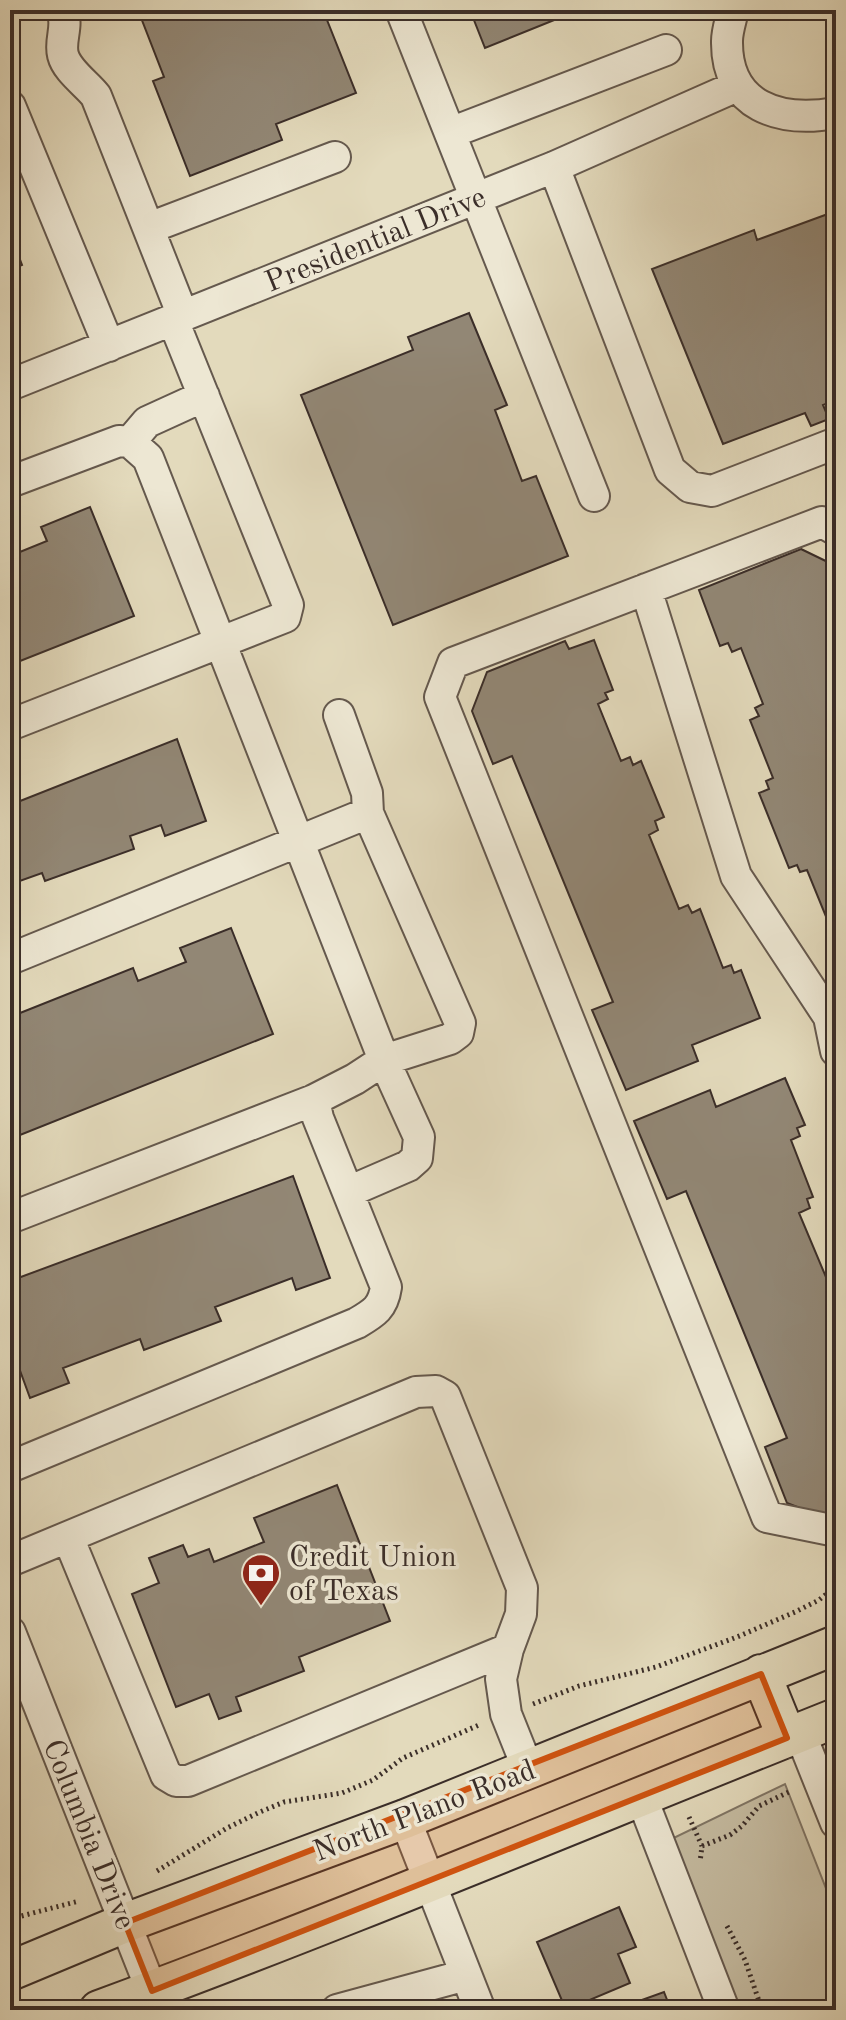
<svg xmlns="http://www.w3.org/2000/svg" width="846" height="2020" font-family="'Old Standard TT',serif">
  <rect width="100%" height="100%" fill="#e3dabc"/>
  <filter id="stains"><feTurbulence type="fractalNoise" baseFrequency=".0025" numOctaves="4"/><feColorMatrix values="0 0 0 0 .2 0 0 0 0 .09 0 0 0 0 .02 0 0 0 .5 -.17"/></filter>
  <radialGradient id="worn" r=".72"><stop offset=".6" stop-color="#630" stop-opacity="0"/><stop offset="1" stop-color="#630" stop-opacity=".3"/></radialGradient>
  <!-- green -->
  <path fill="#c6bda3" stroke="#807666" stroke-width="2" d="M785 1784 836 1914V2010H717L655 1847Z"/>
  <!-- building -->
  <path fill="#928775" stroke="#3b2e29" stroke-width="2" d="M138 10H323L356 93 276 124 282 140 190 176 153 81 164 77Z
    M470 10H579L485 48Z
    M836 211V400L823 405 829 419 811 426 805 413 723 444 652 269 754 230 757 240Z
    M10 233 22 265 10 270Z
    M469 313 507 405 495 410 522 481 536 476 568 556 393 625 301 395 413 350 408 337Z
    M90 507 134 616 10 665V556L47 541 41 527Z
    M801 549 836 566V921L829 924 807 870 800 872 797 865 789 868 759 793 769 789 766 781 773 778 750 720 759 716 755 708 763 704 741 648 732 652 728 643 720 646 699 590Z
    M594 640 613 690 605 693 608 699 598 704 621 761 630 757 633 765 641 761 664 817 655 821 658 830 649 835 679 909 688 905 692 913 700 909 723 968 731 965 734 973 741 970 760 1018 692 1045 698 1061 626 1090 592 1010 613 1002 512 756 493 764 472 711 487 672 565 641 569 649Z
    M177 739 206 821 165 836 161 825 130 836 134 849 45 881 42 873 11 884 16 897 10 899V805Z
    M231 928 273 1034 10 1139V1017L133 968 138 981 186 962 180 948Z
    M785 1078 805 1125 797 1128 800 1136 791 1140 813 1197 807 1199 810 1208 799 1213 831 1289 836 1287V1512L823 1517 787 1503 765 1447 787 1438 686 1191 667 1199 634 1121 710 1090 716 1107Z
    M293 1176 330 1278 296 1290 292 1278 215 1307 221 1321 144 1350 140 1339 63 1368 69 1383 30 1398 10 1343V1281Z
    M337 1485 390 1621 299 1657 304 1671 236 1697 241 1711 219 1719 209 1694 176 1707 132 1594 159 1583 149 1558 183 1545 188 1557 209 1549 214 1562 264 1542 254 1518Z
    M619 1907 636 1947 618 1954 630 1983 566 2010 537 1942Z
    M664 1992 671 2010H614Z"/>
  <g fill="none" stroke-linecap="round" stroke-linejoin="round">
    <!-- minor casing -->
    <g stroke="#65594e" stroke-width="34">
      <path id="minor" d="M62 10C69 26 59 40 63 55 67 71 87 84 96 96L183 316
        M401 10 594 496
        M733 10C731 20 727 31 727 41 726 107 780 123 836 113
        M10 106 109 346
        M450 133 666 50
        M554 167 670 470 690 487 712 491 836 443
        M149 228 335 157
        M10 385 554 167 737 86
        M130 442 147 422 204 396
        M10 482 119 441 130 442 148 458 384 1060 355 1079 314 1100 318 1118 386 1287C383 1308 374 1313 357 1323L10 1467
        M836 530 822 522 453 663 440 697 767 1517 836 1531
        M646 589 736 876 829 1017 836 1051
        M339 715 367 793 368 813
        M10 725 285 617 288 605 173 320
        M10 959 368 813 460 1023 458 1033 450 1039 384 1060 419 1137 417 1158 408 1166 348 1192
        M10 1218 314 1100
        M68 1537 166 1775 176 1781H188L508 1649
        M10 1561 416 1392 436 1391 445 1396 522 1588 521 1614 508 1649 501 1679 506 1714 528 1769
        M10 1632 152 1991
        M800 1733 836 1823
        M641 1796 724 2010
        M405 1819 480 2010
        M337 2010 466 1975"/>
    </g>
    <!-- major casing -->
    <g stroke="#3b2e29" stroke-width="42">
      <path id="major" d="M761 1674 787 1738
        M10 1971 125 1923 405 1819 836 1645
        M99 2010C347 1919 590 1816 836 1718"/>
    </g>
    <!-- path -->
    <path stroke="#3b2e29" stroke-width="5" stroke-dasharray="2 4" stroke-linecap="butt" d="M533 1704 579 1686 656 1667 737 1637 795 1612 819 1600 836 1586
      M689 1817 702 1846 700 1862
      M702 1846 730 1835 742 1826 759 1806 791 1791
      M157 1871 227 1828 260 1812 284 1802 342 1793 373 1780 403 1758 479 1725
      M10 1919 79 1901
      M727 1926 745 1960 762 2010"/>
    <!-- minor -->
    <use href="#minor" stroke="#ede7d3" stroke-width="30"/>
    <!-- major -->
    <use href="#major" stroke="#e3dabc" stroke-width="38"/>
  </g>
  <!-- marked area -->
  <path fill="#ce5310" fill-opacity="0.2" stroke="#ce5310" stroke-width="6" stroke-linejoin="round" d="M761 1674 787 1738 152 1991 125 1923Z"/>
  <!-- icons -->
  <defs>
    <g id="bank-pin" transform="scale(2)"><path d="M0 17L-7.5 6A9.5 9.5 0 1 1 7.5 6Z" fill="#8f2418" stroke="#ede7d3"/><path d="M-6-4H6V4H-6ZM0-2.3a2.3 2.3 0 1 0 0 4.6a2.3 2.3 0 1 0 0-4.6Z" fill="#fff"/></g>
  </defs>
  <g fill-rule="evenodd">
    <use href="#bank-pin" x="261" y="1573"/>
  </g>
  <g text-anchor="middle" stroke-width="7" stroke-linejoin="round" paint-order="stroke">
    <!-- street labels -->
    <g font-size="30" fill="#3b2e29" stroke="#ede7d3">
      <text transform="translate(375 239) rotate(-22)" y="10">Presidential Drive</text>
      <text transform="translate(424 1810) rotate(-21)" y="10">North Plano Road</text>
      <text transform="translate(90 1834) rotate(68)" y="10">Columbia Drive</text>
    </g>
    <!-- poi labels -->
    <g font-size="30" fill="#3b2e29" stroke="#ede7d3" text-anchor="start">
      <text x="289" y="1566">Credit Union<tspan x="289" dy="34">of Texas</tspan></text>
    </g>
  </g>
  <!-- margin -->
  <rect width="846" height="2020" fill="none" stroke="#e3dabc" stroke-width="40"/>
  <rect x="12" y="12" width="822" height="1996" fill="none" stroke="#3b2e29" stroke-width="4"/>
  <rect x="20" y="20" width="806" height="1980" fill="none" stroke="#3b2e29" stroke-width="2"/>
  <rect width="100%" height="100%" filter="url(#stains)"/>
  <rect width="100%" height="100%" fill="url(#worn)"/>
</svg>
